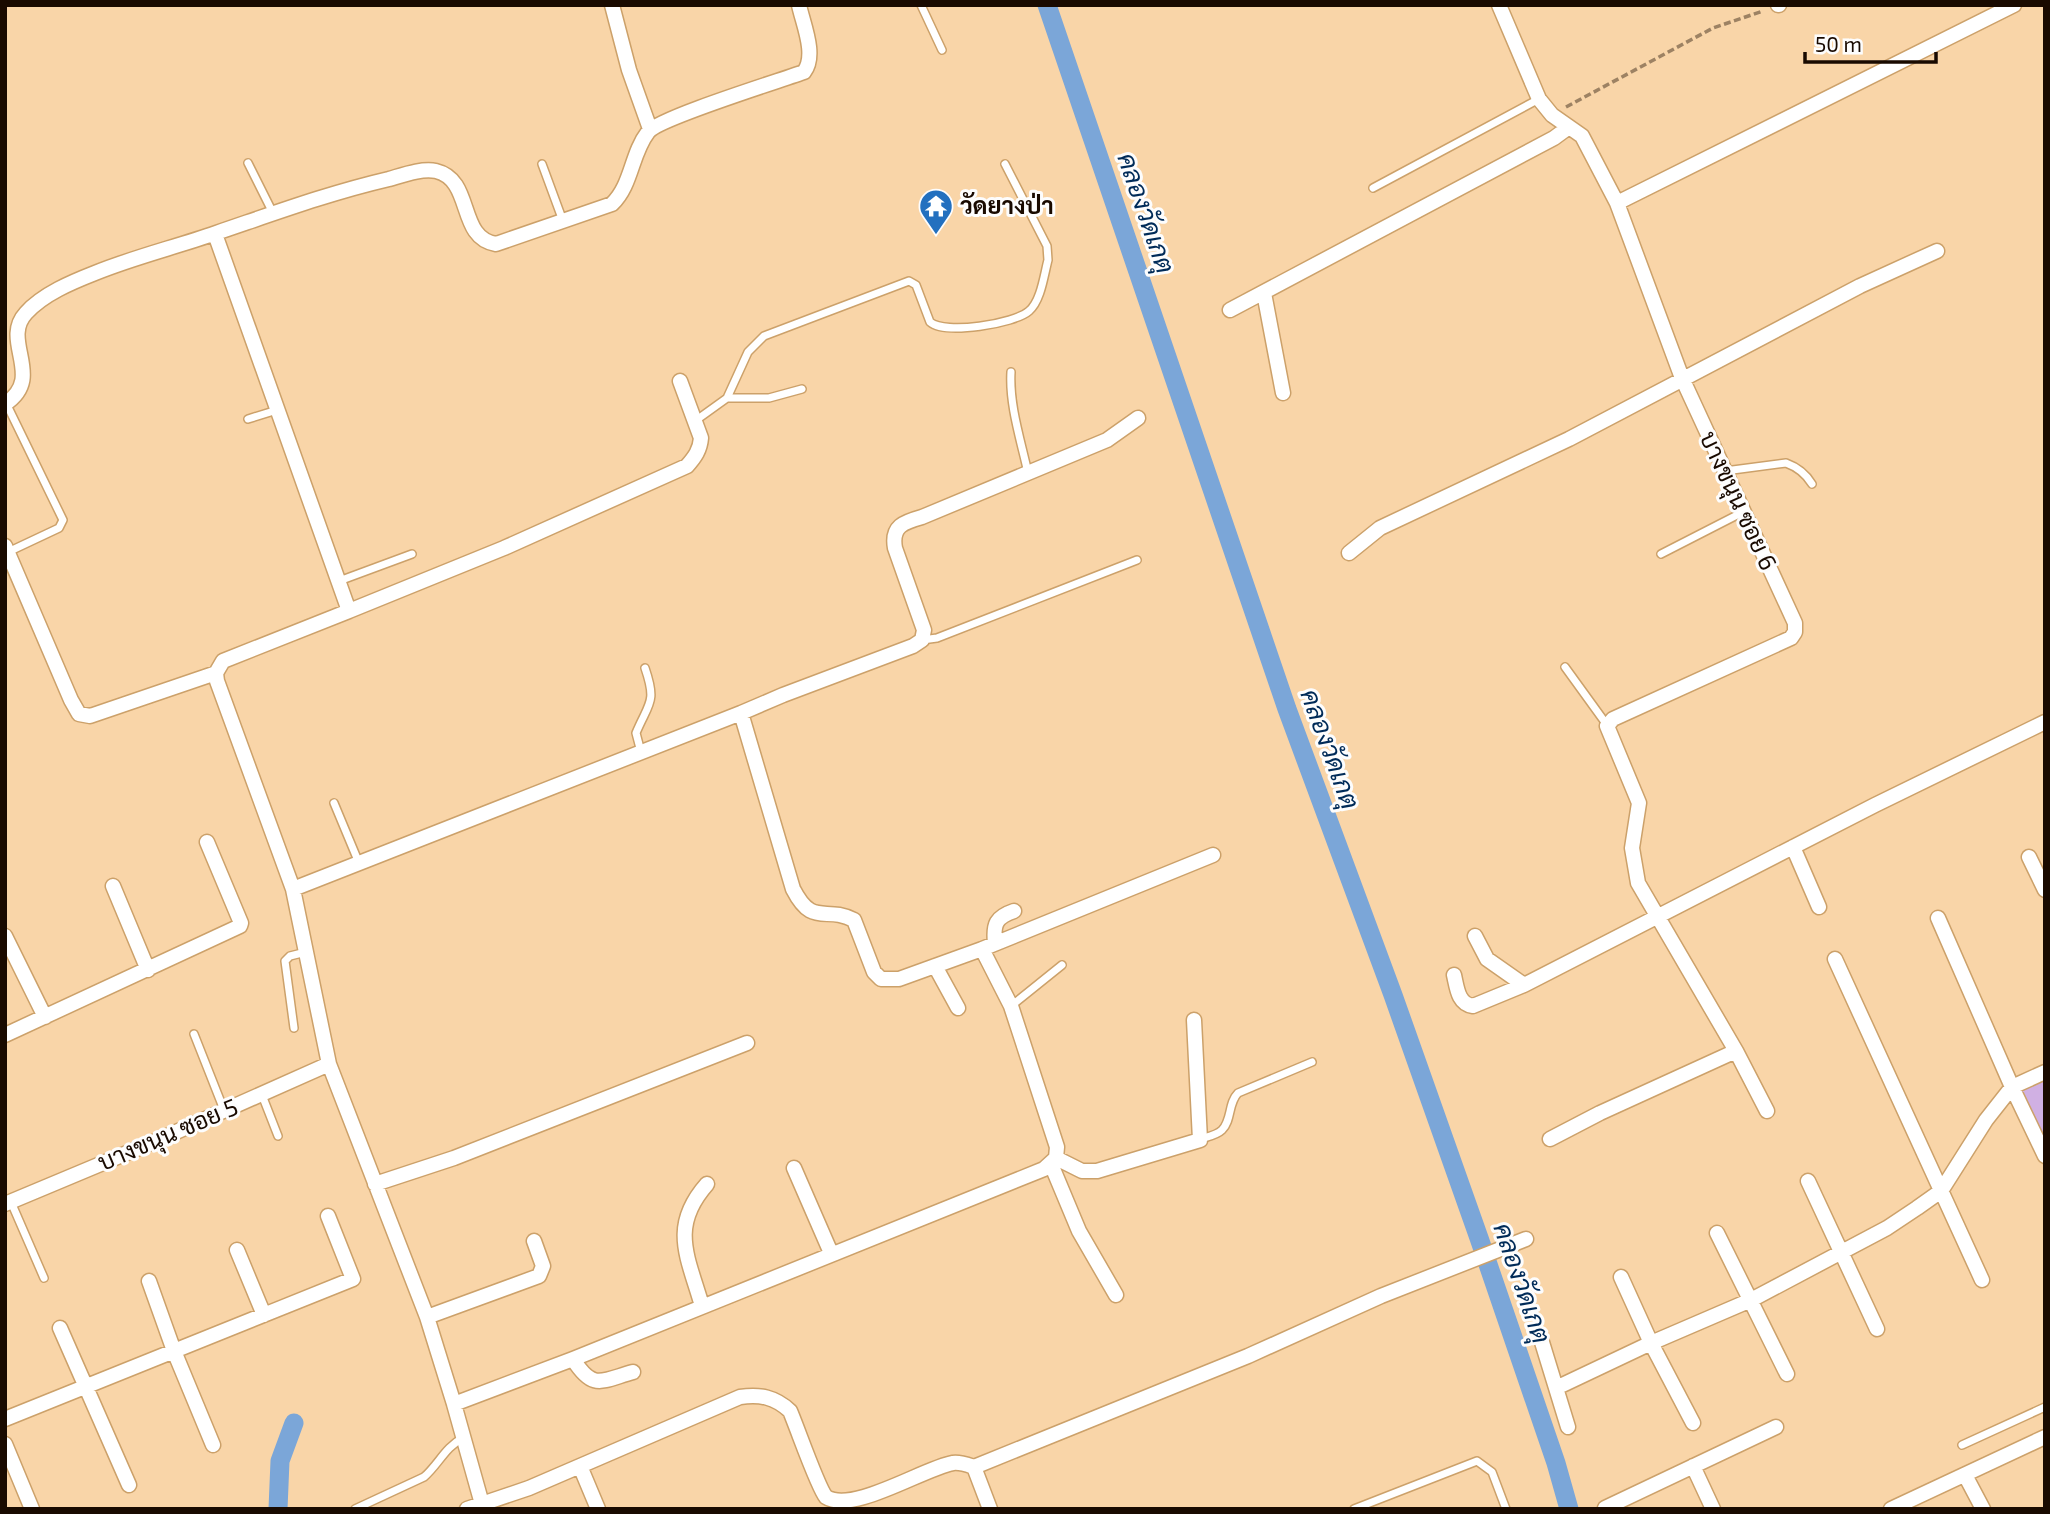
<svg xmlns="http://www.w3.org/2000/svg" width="2050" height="1514" font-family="'Exo 2',Sarabun,sans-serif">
  <rect width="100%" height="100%" fill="#f9d5a8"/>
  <!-- green -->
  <path fill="#d0b0e3" d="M2045 1072V1156L2012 1087Z"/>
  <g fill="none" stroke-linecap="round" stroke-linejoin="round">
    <!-- canal -->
    <path stroke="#7ba6d8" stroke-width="19" d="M1047 5 1287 709 1393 995 1479 1238 1556 1463 1569 1509
      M278 1509 280 1461 294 1423"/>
    <!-- lane casing -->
    <g stroke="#cca16a" stroke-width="10">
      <path id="lane" d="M921 5 942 50
        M248 163 273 213
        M542 164 563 221
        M1373 188 1539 99
        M1011 372C1009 405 1021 441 1028 473
        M727 398H769L802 389
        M6 403 63 520 59 528 8 552
        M248 419 277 410
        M695 421 727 398 748 352 764 336 909 281 916 285 930 322C945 335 1014 324 1029 311 1041 301 1044 275 1048 260L1047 246 1005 164
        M1725 471 1786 463C1797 467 1806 474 1812 484
        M1661 554 1743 512
        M339 581 412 554
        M922 640 937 638 1137 560
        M1565 667 1607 725
        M641 752 636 733C649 702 657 703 645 668
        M334 803 359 863
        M1011 1006 1062 965
        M294 1028 285 961 290 956 306 952
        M194 1034 224 1110
        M262 1095 278 1136
        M1201 1139C1207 1137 1217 1135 1222 1130 1232 1120 1228 1103 1238 1093L1312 1062
        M11 1202 44 1278
        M1962 1445 2045 1407
        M355 1509 424 1477C439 1464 445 1447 463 1438
        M1354 1509 1477 1461 1492 1472 1506 1509"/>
    </g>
    <!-- street casing -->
    <g stroke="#cca16a" stroke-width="17">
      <path id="street" d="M612 5 629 70 650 129
        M1499 5 1539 99 1552 115 1582 136 1617 203 1682 378 1795 623V632L1791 638 1613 719 1607 726 1639 803 1632 848 1638 883 1736 1051 1767 1111
        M1778 5H1779
        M1617 203 2014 5
        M215 234 349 611 223 661 216 673 217 681 293 889 329 1064 427 1317 454 1404 482 1504
        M1264 293 1283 393
        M1230 310 1554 138 1569 127
        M5 404C46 377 0 341 26 313 43 294 72 282 95 273 134 257 176 247 216 233 275 213 329 193 389 179 403 175 422 168 436 171 474 180 457 238 496 244L612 204C632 185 631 154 648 132 659 118 779 81 804 72 817 55 803 24 799 5
        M5 546 71 700 79 714 90 716 216 673
        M1349 553 1380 528 1569 439 1860 286 1937 251
        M349 611 504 548 687 466C695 457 700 450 701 438L680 381
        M1793 847 1819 907
        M2029 857 2045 890
        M113 886 148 970
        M293 889 741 713 783 695 913 646 922 640 924 630 895 548C891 526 904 522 922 517L1107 440 1138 418
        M1938 918 2012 1087 2045 1156
        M5 936 45 1017
        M1475 936 1487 959 1524 985 1875 805 2045 722
        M995 943C993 924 996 917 1014 911
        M982 949 1213 855
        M1835 959 1982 1280
        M935 966 958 1008
        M1454 975C1457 988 1458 1004 1473 1006L1524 985
        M5 1035 240 926 241 923 207 842
        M1550 1139 1600 1113 1736 1051
        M1056 1158 1082 1171H1097L1200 1140 1194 1020
        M1051 1164 1079 1231 1116 1295
        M794 1168 831 1253
        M1808 1181 1877 1329
        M375 1184 454 1158 747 1043
        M5 1204 158 1140 329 1064
        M1717 1233 1787 1374
        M237 1250 264 1315
        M1621 1277 1651 1343 1693 1423
        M149 1281 174 1351 213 1445
        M702 1306C688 1257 669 1227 707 1184
        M427 1317 539 1276 543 1266 534 1241
        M60 1328 129 1485
        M1541 1339 1568 1427
        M573 1359C593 1391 601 1381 633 1372
        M1556 1388 1651 1343 1751 1300 1887 1228 1917 1208 1941 1191 1986 1120 2012 1087 2045 1072
        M454 1404 573 1359 1044 1169 1056 1158 1057 1147 1011 1006 982 949 899 979H881L874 972 854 920C825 905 813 928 793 889L741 713
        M5 1419 353 1279 328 1216
        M5 1444 32 1509
        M580 1466 598 1509
        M1693 1466 1713 1509
        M974 1467 990 1509
        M1965 1475 1983 1509
        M1605 1508 1776 1427
        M467 1509 529 1488 740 1397C760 1394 775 1397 790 1411 797 1427 818 1488 826 1497 853 1514 924 1468 953 1463 960 1462 968 1465 974 1467L1248 1356 1381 1296 1526 1239
        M1891 1509 2045 1437"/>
    </g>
    <!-- path -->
    <path stroke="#9d8263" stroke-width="3.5" stroke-dasharray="7 3.5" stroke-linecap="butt" d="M1566 107 1713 28 1763 11"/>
    <!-- lane -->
    <use href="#lane" stroke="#fff" stroke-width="7"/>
    <!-- street -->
    <use href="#street" stroke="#fff" stroke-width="14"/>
  </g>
  <!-- icons -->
  <defs>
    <g id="temple-pin" transform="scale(1.75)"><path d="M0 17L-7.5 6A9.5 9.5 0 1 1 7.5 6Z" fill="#2370bf" stroke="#fdfdfd"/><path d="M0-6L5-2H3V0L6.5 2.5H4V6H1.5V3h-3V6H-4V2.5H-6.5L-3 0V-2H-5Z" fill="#fff"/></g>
  </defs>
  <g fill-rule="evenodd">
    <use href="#temple-pin" x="936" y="206"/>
  </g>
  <g text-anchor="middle" stroke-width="6" stroke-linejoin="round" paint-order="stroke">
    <!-- poi labels -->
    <g font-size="24" font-weight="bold" fill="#190a00" stroke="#fdfdfd" text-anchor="start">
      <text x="960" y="214">วัดยางป่า</text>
    </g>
    <!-- street labels -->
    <g font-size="24" fill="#190a00" stroke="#fdfdfd">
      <text transform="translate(1738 501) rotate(65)" y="8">บางขนุน ซอย 6</text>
      <text transform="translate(168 1135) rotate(-23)" y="8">บางขนุน ซอย 5</text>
    </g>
    <!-- water labels -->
    <g font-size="26" font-style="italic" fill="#002b58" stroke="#fdfdfd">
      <text transform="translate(1146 213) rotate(71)" y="9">คลองวัดเกตุ</text>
      <text transform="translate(1330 749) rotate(70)" y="9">คลองวัดเกตุ</text>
      <text transform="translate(1522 1283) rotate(71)" y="9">คลองวัดเกตุ</text>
    </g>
  </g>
  <!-- border -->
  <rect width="2050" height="1514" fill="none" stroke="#190a00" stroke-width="14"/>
  <!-- scale -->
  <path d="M1805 52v10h131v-10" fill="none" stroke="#190a00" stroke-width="3.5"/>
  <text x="1815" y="52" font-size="21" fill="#190a00" stroke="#fdfdfd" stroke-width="5" paint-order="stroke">50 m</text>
</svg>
